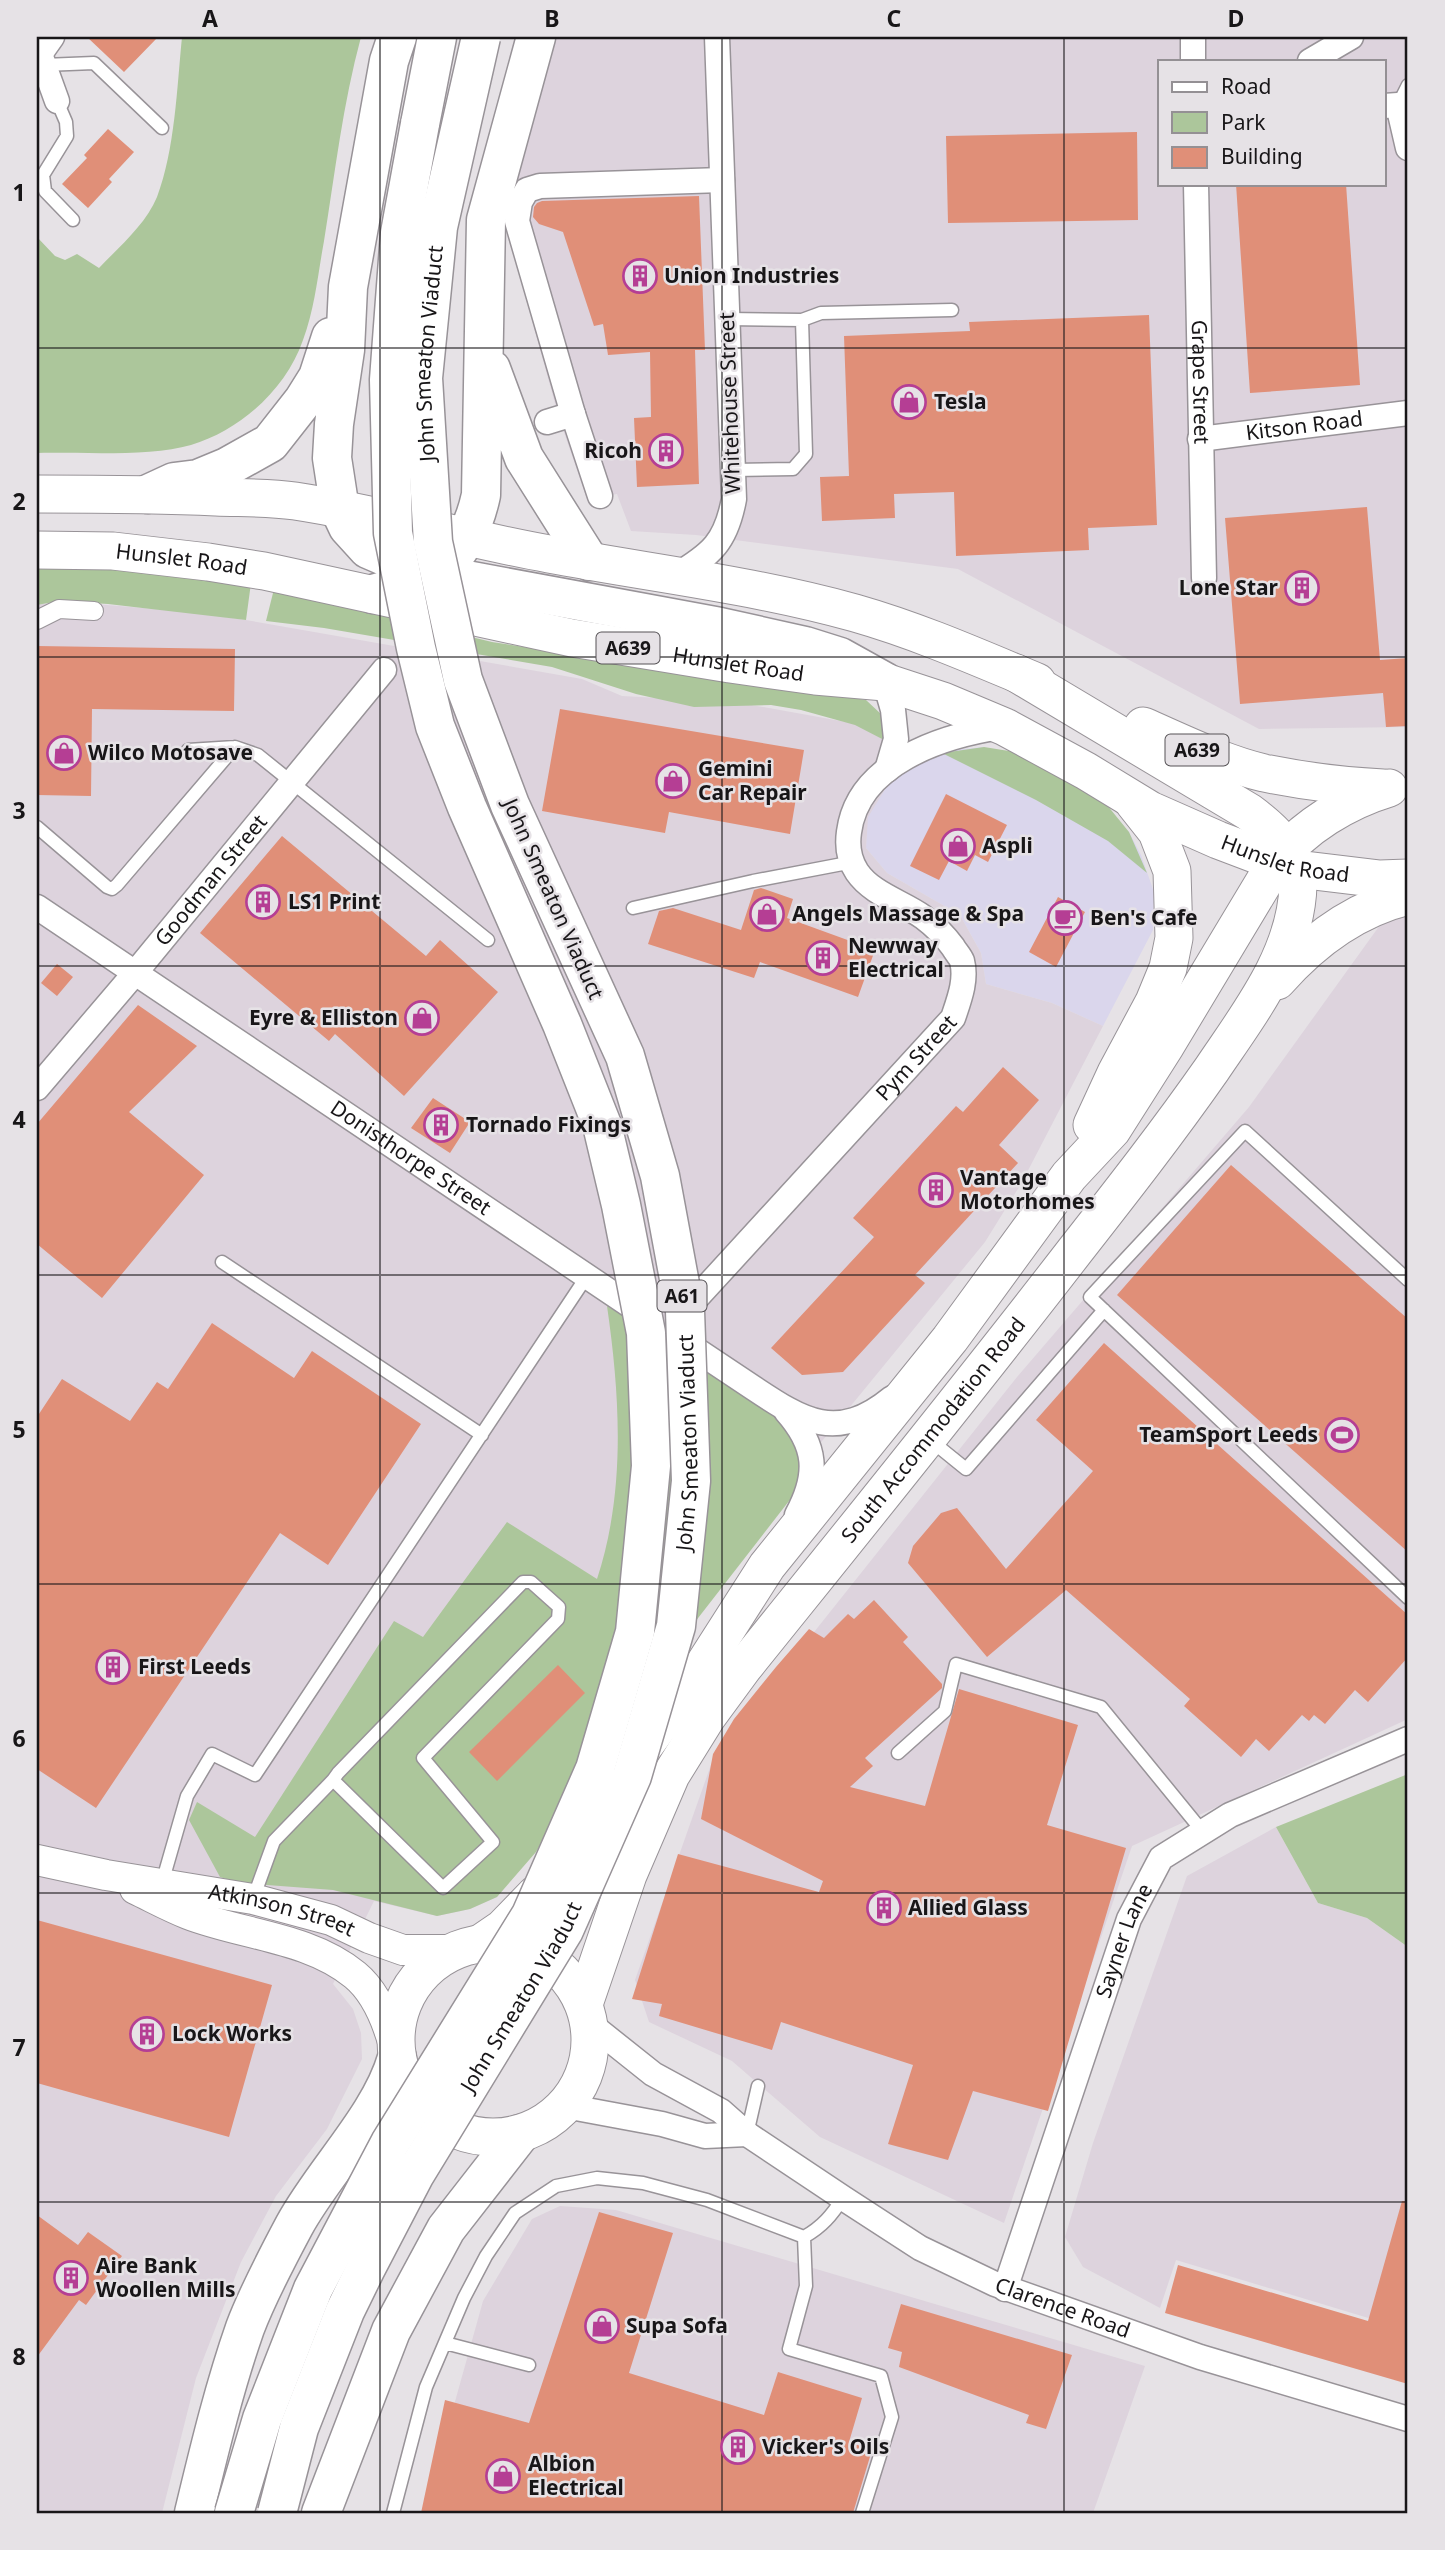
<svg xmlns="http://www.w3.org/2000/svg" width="1445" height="2550" font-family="'Noto Sans',sans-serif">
  <rect width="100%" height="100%" fill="#e6e2e6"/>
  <!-- commercial -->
  <path fill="#dad6ec" d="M984 747 1129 832 1141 855 1154 892 1153 930 1103 1026 1052 1003 986 984 981 953 960 915 887 873 866 848 867 817 889 783 915 761 952 750Z"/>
  <!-- built -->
  <path fill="#ddd3dd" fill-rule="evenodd" d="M554 37H1408V727L1259 729 958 569 696 535 631 531 617 494 587 499 559 418 504 219ZM1160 61H1384V184H1160Z
    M59 601 191 612 246 620 582 679 622 696 735 702 885 729 889 783 868 817 866 848 887 873 960 915 981 953 986 984 1052 1003 1103 1026 1021 1184 985 1242 768 1507 653 1660 497 1897 470 1909 437 1916 374 1901 333 1984 353 2009 361 2033 362 2059 327 2129 276 2196 241 2262 196 2378 162 2513H37V605Z
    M1408 898V1719L1132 1846 1004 2223 820 2137 732 2061 649 2022 635 1980 713 1759 1017 1377 1249 1107 1398 900Z
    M1276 1827 1318 1903 1367 1918 1408 1947V2330L1176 2260 1160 2308 1083 2267 1065 2237 1093 2143 1187 1876Z
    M560 2206 616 2210 1145 2366 1093 2513H424L483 2301 532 2219Z"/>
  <!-- green -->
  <path fill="#acc69b" d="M182 37H361C343 103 335 173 324 241 318 273 315 308 303 340 286 389 241 430 191 445 150 457 81 452 37 453V237L55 256 65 260 77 254 99 268C119 247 146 224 157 197 175 150 177 87 182 37Z
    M37 565H97L251 583 246 620 108 604 59 601 37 605Z
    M274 589 492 642 866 700 882 715 886 741 855 725 801 710 771 705 694 707 636 694 552 667 324 628 266 621Z
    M984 747 1015 752 1074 783 1107 805 1129 832 1147 873 1108 841 1036 800 942 753Z
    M607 1306 800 1424 803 1483 590 1757 536 1852 497 1897 470 1909 437 1916 333 1890 239 1883 220 1877 189 1820 197 1802 255 1837 394 1621 423 1637 507 1522 597 1579C626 1491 620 1396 607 1306Z
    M1408 1774V1947L1367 1918 1318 1903 1276 1827Z"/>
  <!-- building -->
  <path fill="#e08f78" d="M87 37H158L124 72Z
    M108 129 134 152 109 179 112 182 88 208 62 184 87 158 84 155Z
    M1137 132 1138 220 948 223 946 136Z
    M1236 184H1346L1360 385 1250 393Z
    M699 196 705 350H695L699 484 637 487 634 418 651 417 650 352 608 355 603 324 594 326 563 232 539 224 533 217 534 207 537 203 542 201Z
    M1149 315 1157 525 1088 528 1089 550 956 556 954 492 894 494 895 518 822 521 820 477 849 476 844 336 970 331 969 322Z
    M1367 507 1380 660 1408 658V726L1386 727 1383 693 1240 704 1225 518Z
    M37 646 235 649 234 711 92 709 91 796 37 795Z
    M560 709 804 750 790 834 669 812 665 833 542 811Z
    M946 794 1007 825 988 862 975 855 967 871 949 861 939 880 910 866Z
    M282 836 426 956 440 940 498 992 404 1096 335 1034 329 1041 200 933Z
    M761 888 793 899 787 918 875 950 858 997 760 962 754 978 648 944 659 911 673 908 741 930 754 890Z
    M1058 897 1085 912 1056 967 1029 952Z
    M57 964 73 977 57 996 41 983Z
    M138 1005 197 1046 129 1112 204 1175 102 1298 37 1244V1124Z
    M1003 1067 1039 1100 999 1145 1018 1163 915 1275 925 1283 843 1372 802 1375 771 1348 874 1237 853 1218 956 1106 963 1112Z
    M433 1098 470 1122 450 1153 411 1128Z
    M1231 1165 1408 1319V1552L1117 1295Z
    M212 1323 294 1378 312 1351 421 1424 328 1565 280 1533 96 1808 37 1769V1417L62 1379 130 1421 157 1382 168 1389Z
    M1104 1343 1408 1615V1657L1368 1702 1355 1690 1325 1724 1314 1715 1309 1721 1302 1715 1269 1751 1256 1739 1241 1757 1184 1706 1190 1699 1066 1590 987 1657 908 1563 913 1546 941 1513 957 1508 1006 1569 1093 1471 1036 1420Z
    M874 1600 908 1637 903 1642 942 1684V1688L865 1758 873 1766 850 1787 925 1806 959 1689 1078 1725 1047 1825 1126 1848 1048 2111 973 2091 948 2160 888 2144 913 2065 781 2022 772 2050 659 2016 662 2004 632 1999 678 1854 819 1892 823 1881 701 1819 713 1754 734 1719 776 1667 809 1629 824 1638 848 1614 854 1619Z
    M558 1665 585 1693 497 1781 469 1752Z
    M37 1920 272 1985 229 2137 37 2083Z
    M1402 2201H1408V2384L1165 2313 1178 2265 1368 2321Z
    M599 2212 673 2233 629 2373 764 2415 778 2372 862 2398 849 2442 872 2450 853 2513H421L445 2400 529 2423Z
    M37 2215 78 2245 88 2232 122 2256 86 2305 79 2300 37 2357Z
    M901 2304 1072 2355 1046 2429 1026 2423 1029 2415 899 2367 902 2352 888 2348Z"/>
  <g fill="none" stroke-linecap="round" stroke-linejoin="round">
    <!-- service casing -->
    <g stroke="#989398" stroke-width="15">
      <path id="service" d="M44 65 94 63 162 128
        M57 101 66 122 67 136 43 175 45 191 73 220
        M1398 105 1408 85
        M727 319 802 320 806 454 793 469 734 470
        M802 320 821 313 952 310
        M188 750 235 747 258 755 488 940
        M37 827 107 887 112 889 117 885 235 747
        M633 908 753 881 853 862
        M222 1262 482 1435
        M1408 1280 1245 1131 1090 1297 1408 1598
        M929 1439 966 1469 1104 1310
        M898 1753 945 1711 956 1664 1101 1707 1203 1832
        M162 1883 187 1796 212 1754 255 1775 587 1276
        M253 1899 274 1841 333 1780 338 1773 523 1582H531L559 1607 558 1619 423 1758 493 1842 443 1888 333 1780
        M747 2134 758 2086
        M804 2237 806 2286 789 2349 881 2376 892 2417 862 2513
        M445 2343 529 2365
        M393 2513 426 2387 464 2298 486 2256 515 2213 556 2186 597 2178 643 2183 707 2200 804 2237C822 2227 832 2215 843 2198"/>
    </g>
    <!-- pedestrian casing -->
    <g stroke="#989398" stroke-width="20">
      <path id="pedestrian" d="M37 620 59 609 94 611"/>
    </g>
    <!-- minor casing -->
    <g stroke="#989398" stroke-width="27">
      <g id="minor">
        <path d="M1193 37V61"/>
        <path d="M37 54H40L57 101"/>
        <path d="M40 54 52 37"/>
        <path d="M1310 61 1351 37"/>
        <path d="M1384 106 1398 105 1408 148"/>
        <path id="s1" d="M1196 184 1204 578"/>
        <path d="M547 422 573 414"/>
        <path id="s2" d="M1200 439 1408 413"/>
        <path d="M600 496 573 414 517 221 520 202 527 190 540 186 722 180"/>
        <path d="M675 576C712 554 726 542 734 499L717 37"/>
        <path d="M885 682 893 710 896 739 887 770"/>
        <path id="s3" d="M37 907 646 1316"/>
        <path id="s4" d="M37 1088 135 973 384 670"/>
        <path id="s5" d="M680 1316 953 1018C959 1000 967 980 962 961 960 956 955 951 953 947 945 936 935 926 923 917 902 902 872 894 857 872 849 860 847 846 849 832 858 763 942 736 1001 727"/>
        <path d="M680 1339C704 1355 728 1371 752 1387 803 1421 837 1443 892 1398"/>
        <path d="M786 1411C817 1446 819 1474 797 1515"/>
        <path id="s6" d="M589 2023 653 2074 721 2111 747 2134 843 2198 920 2248 995 2284 1200 2357 1408 2419"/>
        <path d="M565 2106 662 2124 705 2136 747 2134"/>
        <path id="s7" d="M1005 2289 1129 1919 1161 1858 1230 1815 1408 1739"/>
      </g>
    </g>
    <!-- tertiary casing -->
    <g stroke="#989398" stroke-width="32">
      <g id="tertiary">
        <path id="s8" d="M37 1860 106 1875 253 1899 331 1920 369 1938 403 1950H454"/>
        <path d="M135 1889C152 1897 170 1907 188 1914 242 1935 309 1937 355 1975 377 1993 388 2023 395 2049"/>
      </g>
    </g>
    <!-- primary casing -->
    <g stroke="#989398" stroke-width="39">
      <g id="primary">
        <path d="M37 494C97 494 156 494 216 497 242 498 269 497 295 501 381 514 464 539 549 554 650 573 755 585 855 613 918 631 977 657 1037 682"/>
        <path id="s9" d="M37 550 113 551 208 562 264 571 572 638 730 664 815 676 885 682 943 701 1005 727 1086 771 1150 810 1218 840 1276 862 1297 869 1380 879 1408 878"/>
        <path d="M1143 726C1182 743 1222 763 1264 773 1303 781 1343 786 1383 788"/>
        <path d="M1277 981C1313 940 1355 909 1408 896"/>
        <path d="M1092 1125 1116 1073 1154 1002 1168 968 1174 938 1172 871 1157 832 1134 803"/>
        <path d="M642 1749 705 1663 767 1566 950 1339 1069 1176 1112 1130 1166 1045 1276 862C1303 827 1346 801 1389 788"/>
        <path d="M481 1943 503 1928 535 1895"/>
        <circle cx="493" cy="2040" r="97"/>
        <path id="s10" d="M584 2004 628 1875 671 1775 707 1717 743 1668C854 1530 966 1392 1074 1252 1121 1192 1168 1132 1212 1069 1249 1014 1297 953 1298 884 1299 853 1272 829 1249 812L1016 673"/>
      </g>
    </g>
    <!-- trunk casing -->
    <g stroke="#989398" stroke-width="41">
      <path id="trunk" d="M397 37 389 61 348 287 345 350 334 424 332 458 340 510 348 527 368 549 405 565 434 574 720 627 805 646 840 657 885 682
        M420 124 437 37
        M491 369 524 458 589 561
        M148 494 174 482 198 479 227 467 270 443 303 401 318 377 331 337
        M373 594C389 589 423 582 436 573 461 556 475 523 481 495L486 220 536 37
        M194 2513C209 2451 224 2388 245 2328 257 2296 278 2256 294 2226 323 2172 380 2117 397 2058
        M321 2513 391 2331 446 2229 520 2134"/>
    </g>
    <!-- service -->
    <use href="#service" stroke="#fff" stroke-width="12"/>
    <!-- pedestrian -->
    <use href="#pedestrian" stroke="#fff" stroke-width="18"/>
    <!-- minor -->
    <use href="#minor" stroke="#fff" stroke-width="24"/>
    <!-- tertiary -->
    <use href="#tertiary" stroke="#fff" stroke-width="30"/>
    <!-- primary -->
    <use href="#primary" stroke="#fff" stroke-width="37"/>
    <!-- trunk -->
    <use href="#trunk" stroke="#fff" stroke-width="38"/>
    <!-- trunk-bridge casing -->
    <g stroke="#989398" stroke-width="41" stroke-linecap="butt">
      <g id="trunk-bridge">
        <path d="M234 2513 262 2419 313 2289 390 2143 531 1915 595 1769 635 1632 651 1466 646 1333 621 1205 602 1125 562 1024 467 807 435 726 416 648 393 533 389 380 400 233 420 124"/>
        <path id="s11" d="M277 2513 299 2428 345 2311 366 2268 415 2174 564 1930 632 1776 676 1626 691 1481 685 1311 660 1176 625 1056 510 805 463 680 433 542 423 378 438 227 481 37"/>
      </g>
    </g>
    <!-- trunk-bridge -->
    <use href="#trunk-bridge" stroke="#fff" stroke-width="38"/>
  </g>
  <!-- grid -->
  <path fill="none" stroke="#181618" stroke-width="2" stroke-opacity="0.55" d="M380 37V2513M722 37V2513M1064 37V2513M37 348H1408M37 657H1408M37 966H1408M37 1275H1408M37 1584H1408M37 1893H1408M37 2202H1408"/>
  <!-- icons -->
  <defs>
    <g id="building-ring" transform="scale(1.75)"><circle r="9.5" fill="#e6e2e6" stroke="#b53e94" stroke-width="1.5"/><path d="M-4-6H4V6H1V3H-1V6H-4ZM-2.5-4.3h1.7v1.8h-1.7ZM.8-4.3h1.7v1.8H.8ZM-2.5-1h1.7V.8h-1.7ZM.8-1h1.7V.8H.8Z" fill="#b53e94"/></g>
    <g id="shop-ring" transform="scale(1.75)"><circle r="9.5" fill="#e6e2e6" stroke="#b53e94" stroke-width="1.5"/><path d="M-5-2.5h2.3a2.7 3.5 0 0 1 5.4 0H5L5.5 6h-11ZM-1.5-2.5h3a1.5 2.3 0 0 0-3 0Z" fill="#b53e94"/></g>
    <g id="cafe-ring" transform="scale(1.75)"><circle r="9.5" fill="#e6e2e6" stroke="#b53e94" stroke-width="1.5"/><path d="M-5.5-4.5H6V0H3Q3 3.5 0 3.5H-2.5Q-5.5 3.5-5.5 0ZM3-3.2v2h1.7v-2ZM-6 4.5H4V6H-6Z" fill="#b53e94"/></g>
    <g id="stadium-ring" transform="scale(1.75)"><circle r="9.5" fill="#e6e2e6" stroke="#b53e94" stroke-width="1.5"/><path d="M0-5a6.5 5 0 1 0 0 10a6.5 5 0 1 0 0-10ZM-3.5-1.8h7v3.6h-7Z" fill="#b53e94"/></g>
  </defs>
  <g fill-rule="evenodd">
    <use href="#building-ring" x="640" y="276"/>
    <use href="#shop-ring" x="909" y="402"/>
    <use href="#building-ring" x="666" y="451"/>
    <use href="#building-ring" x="1302" y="588"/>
    <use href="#shop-ring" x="64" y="753"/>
    <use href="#shop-ring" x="673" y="781"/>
    <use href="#shop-ring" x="958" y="846"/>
    <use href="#building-ring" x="263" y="902"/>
    <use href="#shop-ring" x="767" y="914"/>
    <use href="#cafe-ring" x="1065" y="918"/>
    <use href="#building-ring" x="823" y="958"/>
    <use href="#shop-ring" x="422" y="1018"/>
    <use href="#building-ring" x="441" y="1125"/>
    <use href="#building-ring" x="936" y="1190"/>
    <use href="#stadium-ring" x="1342" y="1435"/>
    <use href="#building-ring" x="113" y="1667"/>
    <use href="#building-ring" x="884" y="1908"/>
    <use href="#building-ring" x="147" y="2034"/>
    <use href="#building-ring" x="71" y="2278"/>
    <use href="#shop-ring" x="602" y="2326"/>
    <use href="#building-ring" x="738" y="2447"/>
    <use href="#shop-ring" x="503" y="2476"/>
  </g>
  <g text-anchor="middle" stroke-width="5" stroke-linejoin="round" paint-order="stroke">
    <!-- shield labels -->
    <g fill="#e6e2e6" stroke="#565356" stroke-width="2">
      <rect x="596.5" y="632.5" width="63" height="31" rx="5"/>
      <rect x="1165.5" y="734.5" width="63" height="31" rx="5"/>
      <rect x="657.5" y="1280.5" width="49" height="31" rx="5"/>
    </g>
    <g font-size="19" font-weight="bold" fill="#181618">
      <text x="628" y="655">A639</text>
      <text x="1197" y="757">A639</text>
      <text x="682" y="1303">A61</text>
    </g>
    <!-- poi labels -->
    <g font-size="21" font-weight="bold" fill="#181618" stroke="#e6e2e6" text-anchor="start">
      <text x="664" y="283">Union Industries</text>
      <text x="934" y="409">Tesla</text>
      <text x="642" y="458" text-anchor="end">Ricoh</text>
      <text x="1278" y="595" text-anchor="end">Lone Star</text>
      <text x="88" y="760">Wilco Motosave</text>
      <text x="698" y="776">Gemini<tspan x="698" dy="24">Car Repair</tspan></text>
      <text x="982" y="853">Aspli</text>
      <text x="288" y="909">LS1 Print</text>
      <text x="792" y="921">Angels Massage &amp; Spa</text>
      <text x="1090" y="925">Ben's Cafe</text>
      <text x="848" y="953">Newway<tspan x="848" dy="24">Electrical</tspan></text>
      <text x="398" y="1025" text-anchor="end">Eyre &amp; Elliston</text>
      <text x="466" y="1132">Tornado Fixings</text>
      <text x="960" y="1185">Vantage<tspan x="960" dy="24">Motorhomes</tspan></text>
      <text x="1318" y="1442" text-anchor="end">TeamSport Leeds</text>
      <text x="138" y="1674">First Leeds</text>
      <text x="908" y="1915">Allied Glass</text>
      <text x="172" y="2041">Lock Works</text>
      <text x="96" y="2273">Aire Bank<tspan x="96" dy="24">Woollen Mills</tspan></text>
      <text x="626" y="2333">Supa Sofa</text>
      <text x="762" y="2454">Vicker's Oils</text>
      <text x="528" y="2471">Albion<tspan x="528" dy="24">Electrical</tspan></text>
    </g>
    <!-- street labels -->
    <g font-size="21" fill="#181618" stroke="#e6e2e6">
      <text dy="7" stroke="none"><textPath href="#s11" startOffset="2296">John Smeaton Viaduct</textPath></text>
      <text dy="7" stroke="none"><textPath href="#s1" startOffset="198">Grape Street</textPath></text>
      <text transform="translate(730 403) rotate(-92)" y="7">Whitehouse Street</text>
      <text dy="7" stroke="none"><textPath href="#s2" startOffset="105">Kitson Road</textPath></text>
      <text dy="7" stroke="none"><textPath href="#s9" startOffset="145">Hunslet Road</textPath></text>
      <text dy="7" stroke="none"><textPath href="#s9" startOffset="712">Hunslet Road</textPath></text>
      <text dy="7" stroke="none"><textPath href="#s9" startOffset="1300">Hunslet Road</textPath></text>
      <text dy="7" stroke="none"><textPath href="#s4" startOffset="271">Goodman Street</textPath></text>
      <text transform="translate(553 899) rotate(66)" y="7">John Smeaton Viaduct</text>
      <text dy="7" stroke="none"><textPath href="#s5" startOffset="350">Pym Street</textPath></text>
      <text dy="7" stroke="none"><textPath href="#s3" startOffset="450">Donisthorpe Street</textPath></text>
      <text dy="7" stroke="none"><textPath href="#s10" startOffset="679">South Accommodation Road</textPath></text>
      <text dy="7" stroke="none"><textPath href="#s11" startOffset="1162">John Smeaton Viaduct</textPath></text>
      <text dy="7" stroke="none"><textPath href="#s8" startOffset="250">Atkinson Street</textPath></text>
      <text dy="7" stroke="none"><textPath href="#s7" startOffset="368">Sayner Lane</textPath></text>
      <text dy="7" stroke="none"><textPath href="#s11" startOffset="574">John Smeaton Viaduct</textPath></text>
      <text dy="7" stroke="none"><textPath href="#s6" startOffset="556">Clarence Road</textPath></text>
    </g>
  </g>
  <!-- border -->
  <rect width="1445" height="2550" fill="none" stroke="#e6e2e6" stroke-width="77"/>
  <!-- legend -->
  <rect x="1158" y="60" width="228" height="126" fill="#e6e2e6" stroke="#949094" stroke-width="2"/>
  <rect x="1172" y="82" width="35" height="10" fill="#ffffff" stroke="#949094" stroke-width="2"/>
  <text x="1221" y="94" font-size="21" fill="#181618">Road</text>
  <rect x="1172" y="112" width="35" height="21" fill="#acc69b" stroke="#949094" stroke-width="2"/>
  <text x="1221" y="130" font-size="21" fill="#181618">Park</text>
  <rect x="1172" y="147" width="35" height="21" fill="#e08f78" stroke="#949094" stroke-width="2"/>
  <text x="1221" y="164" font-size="21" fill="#181618">Building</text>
  <rect x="38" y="38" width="1368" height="2474" fill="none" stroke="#181618" stroke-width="2.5"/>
  <g font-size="23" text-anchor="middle" font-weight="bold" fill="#181618">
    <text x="210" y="27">A</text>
    <text x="552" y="27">B</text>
    <text x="894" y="27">C</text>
    <text x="1236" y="27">D</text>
    <text x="19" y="201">1</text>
    <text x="19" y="510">2</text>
    <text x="19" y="819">3</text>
    <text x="19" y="1128">4</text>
    <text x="19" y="1438">5</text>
    <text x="19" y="1747">6</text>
    <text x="19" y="2056">7</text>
    <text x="19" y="2365">8</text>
  </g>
</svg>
